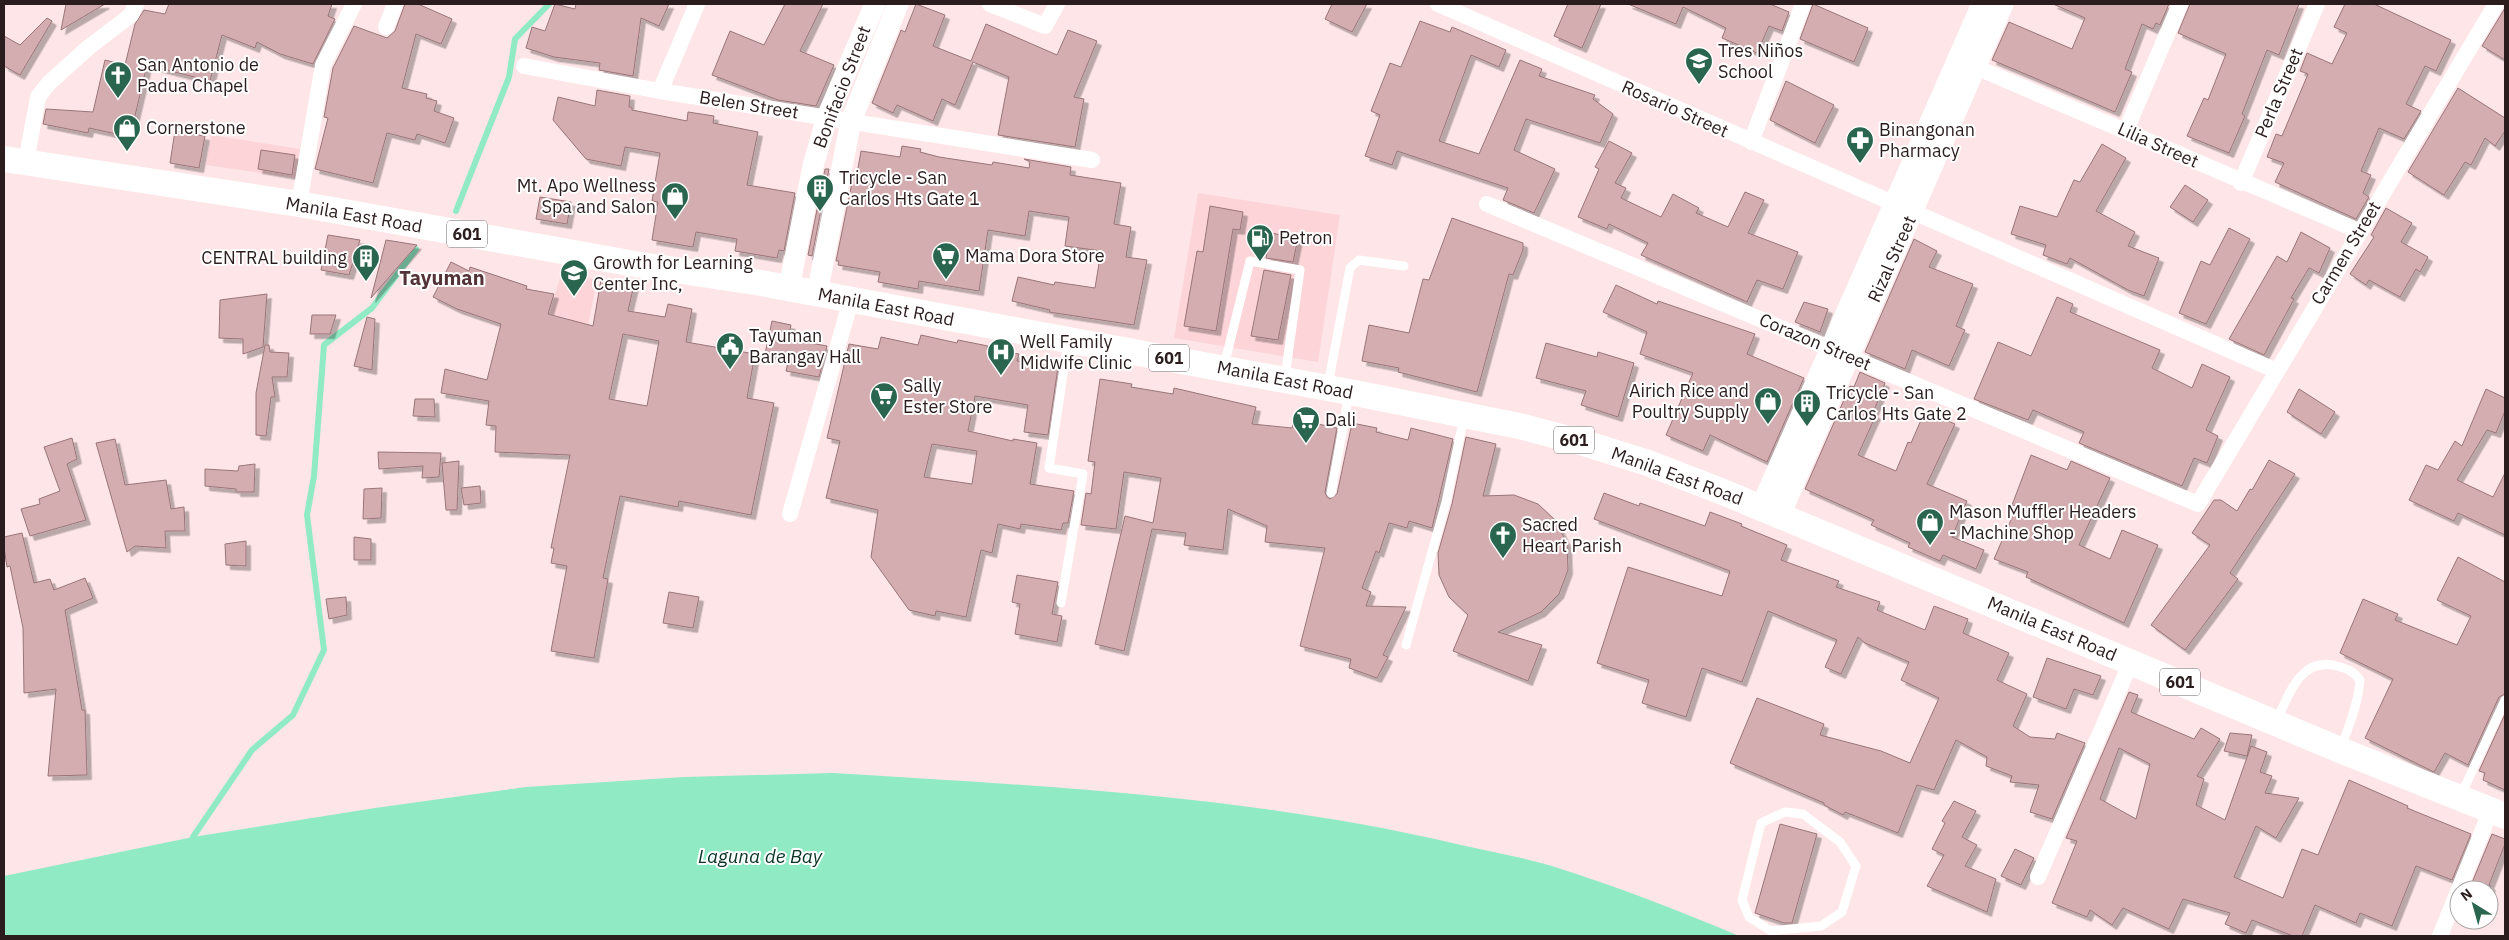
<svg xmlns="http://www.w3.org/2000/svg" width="2509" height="940" font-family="'IBM Plex Sans',sans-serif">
  <defs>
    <filter id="shadow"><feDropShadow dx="4.5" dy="4.5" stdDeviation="0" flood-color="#0004"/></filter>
  </defs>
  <rect width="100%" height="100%" fill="#fee5e7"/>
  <!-- built -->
  <path fill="#fdd5d8" d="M211 135 300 149 296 178 206 165Z
    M1198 193 1340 215 1318 362 1174 338Z
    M562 272 597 280 586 336 567 329 569 318 549 314Z"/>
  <!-- water -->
  <path fill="#90ebc5" d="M833 773C1043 786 1255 796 1461 845 1491 852 1522 857 1552 866 1615 886 1678 910 1739 936H4V876L193 837 375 808 526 787 685 777Z"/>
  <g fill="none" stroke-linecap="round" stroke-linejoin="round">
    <!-- stream -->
    <path stroke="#90ebc5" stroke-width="6" d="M456 211 509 77 515 39 549 4
      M193 837 252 750 293 715 324 650 307 515 314 476 324 345 372 308 416 249"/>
  </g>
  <!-- building -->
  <path fill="#d4adb0" stroke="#997578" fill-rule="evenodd" filter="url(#shadow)" d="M66 4H105L61 30Z
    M169 4H332L328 16 335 19 313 64 280 54 257 42 255 48 222 35 210 81 147 65 130 137 89 128 88 133 43 124 46 109 93 112 105 60 125 65 135 24 144 10 165 14Z
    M405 4H418L452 19 441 44 416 34 402 88 427 94 426 98 437 101 434 111 454 118 445 143 417 134 415 140 387 133 373 183 315 169 328 118 324 117 333 68 354 26 387 38 395 31Z
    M555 4 575 9 576 4H669L659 26 641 18 633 76 599 70 600 63 554 57 526 48 532 27 545 31Z
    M785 4H823L800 51 834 65 816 106 778 100 712 75 730 31 764 45Z
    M916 4 945 15 933 46 971 61 986 24 1057 55 1068 30 1097 41 1074 97 1084 99 1075 147 998 135 1009 77 973 62 955 105 942 99 933 121 897 105 893 113 872 103 900 33 901 30 905 32Z
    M1332 4H1367L1352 32 1325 19Z
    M1568 4H1601L1582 48 1554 36Z
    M1628 4H1770L1789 12 1782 31 1769 26 1757 53 1722 38 1726 28 1683 7 1676 24Z
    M1813 4 1868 28 1854 62 1800 39Z
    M2053 4H2169L2160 25 2156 23 2153 29 2142 24 2125 69 2132 72 2115 112 1992 60 2009 22 2072 49 2085 18Z
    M2190 4H2299L2279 55 2267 50 2242 114 2245 116 2229 153 2187 136 2204 98 2208 100 2226 54 2178 33Z
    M2345 4H2374L2451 40 2436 71 2425 66 2406 104 2421 111 2404 139 2379 128 2361 171 2371 175 2363 193 2369 197 2356 219 2275 182 2284 163 2267 157 2276 134 2282 136 2308 74 2300 71 2307 53 2332 64 2347 33 2334 27Z
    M2505 8V60L2482 46Z
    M47 18 52 21 20 75 4 66V36L20 45Z
    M1420 21 1450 32 1452 27 1506 50 1499 67 1471 55 1439 141 1479 154 1520 60 1542 69 1539 76 1595 95 1593 99 1613 114 1600 143 1526 119 1514 150 1555 169 1534 213 1503 200 1508 188 1397 151 1392 165 1365 156 1380 115 1371 111 1390 63 1401 67Z
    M1786 81 1834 105 1815 143 1770 120Z
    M2458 88 2505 118V131L2495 146 2485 138 2471 165 2465 162 2444 195 2408 172Z
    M597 90 630 96 629 107H632V110L687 121 688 112 714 116 713 123 758 132 747 185 795 193 784 251 779 250 777 258 735 251 737 239 696 232 693 247 652 240 658 202 652 201 660 153 625 147 621 166 586 159 553 120 558 97 595 106Z
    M175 131 205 136 199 168 170 163Z
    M1609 141 1632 153 1615 183 1626 188 1621 198 1661 217 1673 194 1699 208 1696 213 1728 227 1745 192 1764 200 1748 233 1798 252 1783 289 1757 280 1747 302 1641 255 1648 243 1609 224 1607 229 1578 217 1599 169 1595 167Z
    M2102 144 2126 158 2096 211 2135 232 2128 246 2159 258 2144 296 2128 290 2070 258 2067 264 2043 255 2046 245 2011 234 2020 206 2057 217 2074 180 2080 182Z
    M902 146 921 149 920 152 939 157 992 165 993 162 1029 168 1030 162 1024 159 1071 167 1070 175 1121 183 1114 224 1131 227 1126 257 1147 260 1134 325 1049 312 1050 310 1012 301 1018 277 1054 285 1055 282 1095 288 1101 251 1065 246 1069 217 1029 211 1025 236 988 230 979 291 919 281 918 289 878 282 880 272 838 265 839 261H836L854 173 857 174 861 151 900 157Z
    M261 150 295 155 292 175 258 169Z
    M825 169H829L812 256 808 255Z
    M2185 185 2208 200 2193 222 2170 207Z
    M540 197 571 202 567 224 536 219Z
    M1210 206 1243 212 1240 230 1233 229 1216 331 1184 326 1197 251 1203 252Z
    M2386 208 2412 223 2401 242 2428 257 2420 272 2416 269 2400 297 2369 280 2366 285 2350 274 2374 237 2371 235Z
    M1452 218 1523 243V250L1513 275 1509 274 1477 392 1398 372 1399 368 1362 361 1369 325 1409 333 1423 279 1429 280Z
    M2229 228 2250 239 2206 324 2179 313 2201 261 2210 265Z
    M2301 232 2330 248 2319 273 2309 268 2291 298 2294 299 2264 355 2229 339 2277 256 2287 262Z
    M1271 233 1298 238 1293 262 1266 258Z
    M328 235 360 240 349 275 321 270Z
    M1914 239 1937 251 1929 267 1973 284 1956 326 1965 330 1949 366 1912 350 1905 369 1865 352Z
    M386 240 417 245 371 298Z
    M451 262 469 271 470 267 527 286 526 289 554 294 548 314 593 326 601 280 634 285 628 311 665 317 668 304 692 309 686 342 755 354 747 398 774 403 751 515 679 501 678 507 620 496 603 578 608 579 594 658 551 651 567 566 551 563 554 548H551L570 455 495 452 496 426 486 425 489 401 441 393 445 369 487 380 501 324 457 309 433 297ZM623 334 659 341 647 406 609 399Z
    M1264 270 1291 275 1278 340 1251 336Z
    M1616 285 1657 304 1658 301 1755 334 1747 354 1804 378 1767 462 1710 435 1703 451 1666 435 1693 373 1640 354 1647 332 1603 312Z
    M267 294 263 347 243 354V339L219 338 220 300Z
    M2057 297 2073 304 2070 312 2160 350 2152 368 2192 388 2202 364 2230 377 2206 430 2218 436 2207 463 2194 458 2182 486 2079 443 2084 432 2033 410 2028 420 1974 399 1998 342 2031 356Z
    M1804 302 1828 309 1820 332 1795 322Z
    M312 315H336L330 334H310Z
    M367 317 375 319 372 370 354 366Z
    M772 321 791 325 788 339 827 346 819 377 786 371 789 358 765 354Z
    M921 335 957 343 958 340 988 346 987 349 1019 354 1017 361 1058 367 1048 435 1024 432 1028 405 975 396 968 431 1013 441V439L1037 443 1030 484 1074 491 1068 523H1063L1061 530 1021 524 1020 529 998 524 992 553 981 550 966 617 936 611 935 616 909 610 871 557 878 510 826 498 840 441 827 438 849 344 878 349 881 337 918 345ZM932 444 977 451 972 484 924 477Z
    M1546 343 1597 357 1598 352 1634 363 1618 417 1581 405 1586 391 1536 378Z
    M265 345H269L270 352 289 353 287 377H272L275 397H271L266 436 256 435V393Z
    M1860 372 1885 383 1873 413 1876 415 1858 455 1896 471 1908 442 1911 443 1925 411 1955 424 1927 484 1967 501 1952 537 1984 550 1976 569 1943 555 1940 561 1908 547 1910 543 1871 525 1874 520 1805 489 1850 386 1854 387Z
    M1100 379 1132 384 1131 387 1173 394 1174 388 1256 407 1252 424 1292 428 1294 419 1337 428 1325 492 1327 497 1330 499 1337 494 1352 423 1377 428 1376 432 1408 440 1411 428 1453 439 1432 528 1409 521 1407 528 1389 523 1379 553 1376 551 1362 588 1371 592 1366 606 1406 607 1383 655 1388 657 1377 678 1349 668 1351 659 1300 646 1325 548 1265 542 1267 526 1228 509 1223 550 1184 545 1186 533 1152 529 1124 651 1095 644 1125 516 1153 523 1161 478 1124 472 1116 529 1081 525 1086 493 1091 494 1095 462 1088 461Z
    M2299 389 2335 412 2321 434 2287 412Z
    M2486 389 2505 398V411L2496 433 2487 430 2457 480 2493 497 2505 473V535L2458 513 2454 521 2409 500 2426 465 2438 470 2455 441 2462 446Z
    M415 399H434L435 417 413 416Z
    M1466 437 1496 444 1483 496 1514 495 1538 504 1556 521 1567 544 1568 570 1559 594 1541 612 1498 632 1542 645 1528 681 1453 651 1468 615 1449 597 1439 575 1438 553 1452 504Z
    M72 438 77 459 67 464 86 520 30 536 21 509 40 504 39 499 60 491 44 447Z
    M115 439 125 485 166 480 171 509 184 507 185 531H165L166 548 135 546 127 552 96 443Z
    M378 452 441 453 439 477 422 478 423 466 379 469Z
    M2031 455 2067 470 2071 461 2110 478 2079 545 2110 559 2122 530 2158 545 2124 623 2026 577 2028 572 1994 559 2017 506 2012 505Z
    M2269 460 2295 474 2230 573 2238 579 2185 650 2151 625 2210 545 2192 533 2214 500H2221L2237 511 2250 489 2252 490Z
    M459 461 457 510H446L442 463Z
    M255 464 254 492H236V489L205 486V469L238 471 239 466Z
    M480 486 481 503 464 505 461 488Z
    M382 488 381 518 363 519 364 489Z
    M1604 493 1639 506 1640 503 1705 526 1710 512 1742 524 1741 526 1787 545 1781 560 1839 581 1836 587 1880 602 1877 610 1925 630 1934 606 1968 619 1963 633 2009 653 1997 680 2027 694 2013 726 2030 737 2055 739 2057 733 2085 743 2052 819 2030 812 2039 785 2010 782 2012 776 1986 766 1987 757 1956 740 1934 790 1917 785 1898 833 1845 812 1843 815 1824 805V803L1730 763 1757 698 1824 724 1820 735 1881 751 1910 763 1939 698 1901 680 1909 662 1865 643 1858 637 1841 674 1825 667 1837 640 1768 611 1742 682 1702 668 1686 717 1642 703 1649 680 1597 663 1628 567 1722 596 1730 571 1594 519Z
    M22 533 34 583 50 579 54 590 85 578 93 598 65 610 82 710H85L87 775 48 776 56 689 24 693 23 628 10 566 7 567 4 548V537Z
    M354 537 371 539V560H354Z
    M246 541V566L226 565 225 544Z
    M2458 557 2505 582V694L2499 697 2468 765 2445 753 2434 772 2365 738 2393 679 2340 653 2363 599 2398 614 2395 620 2457 645 2471 616 2437 600Z
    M1017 575 1058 582 1052 614 1062 616 1057 642 1015 634 1020 604 1012 602Z
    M669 592 699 597 693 628 663 623Z
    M346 597 347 615 329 619 326 599Z
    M2047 658 2101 676 2093 695 2074 689 2066 709 2033 697Z
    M2129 692 2138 695 2131 712 2194 739 2201 728 2220 739 2197 776 2204 779 2196 805 2225 820 2251 746 2267 752 2260 772 2272 776 2265 793 2299 798 2276 838 2256 826 2234 877 2283 898 2302 849 2318 855 2349 780 2408 806 2407 808 2471 834 2452 880 2416 866 2392 926 2360 913 2356 923 2315 905 2302 936H2293L2252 920 2246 933 2225 924 2230 913 2183 899 2169 929 2123 908 2112 925 2090 910 2087 917 2052 903 2077 841 2066 838ZM2119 748 2150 764 2136 819 2100 799Z
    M2505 714V790L2483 780 2485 773 2479 771Z
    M2230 733 2252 735 2247 756 2224 751Z
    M1954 801 1976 811 1962 837 1977 845 1965 866 1996 879 1987 912 1927 886 1944 855 1932 849 1945 823 1942 821Z
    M1780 824 1817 834 1792 923H1784L1755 913Z
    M2492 834 2505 839V844L2489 885 2491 886 2489 891 2469 890Z
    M2015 849 2034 858 2021 885 2001 876Z"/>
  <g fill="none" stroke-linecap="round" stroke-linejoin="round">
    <!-- service -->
    <path stroke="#fff" stroke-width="9" d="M1224 366 1250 261 1300 270 1285 377
      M1328 385 1350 268 1359 260 1404 266
      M1331 493 1349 394
      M1061 603 1083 474 1049 468 1068 341
      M1406 645 1446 502 1464 417
      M2277 720C2289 694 2301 656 2337 666 2348 669 2353 671 2360 680 2358 704 2349 727 2340 749
      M2461 795 2505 700
      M1785 812 1803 814 1840 842 1856 866 1842 912 1821 926 1771 931 1749 917 1742 900 1761 823Z"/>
    <!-- minor -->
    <path stroke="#fff" stroke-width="16" d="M990 4 1045 26 1057 4
      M1438 4 2277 371
      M386 27 395 4
      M1966 63 2359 231
      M524 66 660 91 1092 160
      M660 91 697 4
      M2126 130 2180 4
      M1751 142 1803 4
      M26 162 38 97 49 83 89 47 131 15 136 4
      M2241 183 2317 4
      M299 204 323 65 354 4
      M1487 204 2198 504 2496 4
      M790 514 851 300
      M2038 877 2131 662
      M2440 936 2491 810"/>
    <!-- tertiary -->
    <path stroke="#fff" stroke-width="21" d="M789 288 813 166 827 117 875 4
      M817 294 851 121 898 4
      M1761 507 1982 4
      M1780 515 2003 4"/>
    <!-- primary -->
    <path stroke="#fff" stroke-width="26" d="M4 159 299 204 635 264 761 283 1360 394 1519 426 1584 443 1648 463 1723 492 2340 750 2505 816"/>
  </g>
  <!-- icons -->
  <defs>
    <g id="school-pin" transform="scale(1.4375)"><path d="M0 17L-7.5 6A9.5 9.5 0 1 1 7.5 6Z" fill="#2a654f" stroke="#fff"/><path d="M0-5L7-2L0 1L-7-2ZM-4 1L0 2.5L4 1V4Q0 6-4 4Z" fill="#fff"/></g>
    <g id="church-pin" transform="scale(1.4375)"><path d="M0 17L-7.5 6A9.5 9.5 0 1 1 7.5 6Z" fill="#2a654f" stroke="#fff"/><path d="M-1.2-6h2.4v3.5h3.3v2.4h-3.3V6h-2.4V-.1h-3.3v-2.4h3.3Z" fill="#fff"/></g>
    <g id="shop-pin" transform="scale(1.4375)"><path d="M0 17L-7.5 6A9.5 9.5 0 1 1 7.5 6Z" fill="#2a654f" stroke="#fff"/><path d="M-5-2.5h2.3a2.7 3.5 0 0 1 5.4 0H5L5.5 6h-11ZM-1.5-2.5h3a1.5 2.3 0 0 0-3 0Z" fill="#fff"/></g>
    <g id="pharmacy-pin" transform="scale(1.4375)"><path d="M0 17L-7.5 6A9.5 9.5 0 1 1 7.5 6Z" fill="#2a654f" stroke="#fff"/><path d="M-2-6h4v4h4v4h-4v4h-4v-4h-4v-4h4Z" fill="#fff"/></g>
    <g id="building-pin" transform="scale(1.4375)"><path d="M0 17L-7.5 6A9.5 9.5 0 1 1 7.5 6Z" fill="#2a654f" stroke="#fff"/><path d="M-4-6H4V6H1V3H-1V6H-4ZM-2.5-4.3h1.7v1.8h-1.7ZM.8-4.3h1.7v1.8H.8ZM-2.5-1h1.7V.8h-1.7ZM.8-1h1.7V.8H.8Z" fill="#fff"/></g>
    <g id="fuel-pin" transform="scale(1.4375)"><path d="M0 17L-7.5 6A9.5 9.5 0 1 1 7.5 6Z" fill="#2a654f" stroke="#fff"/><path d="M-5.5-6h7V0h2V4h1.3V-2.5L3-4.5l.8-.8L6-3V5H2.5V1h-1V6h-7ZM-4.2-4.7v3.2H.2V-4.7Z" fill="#fff"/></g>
    <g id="supermarket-pin" transform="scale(1.4375)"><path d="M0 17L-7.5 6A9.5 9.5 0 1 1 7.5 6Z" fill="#2a654f" stroke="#fff"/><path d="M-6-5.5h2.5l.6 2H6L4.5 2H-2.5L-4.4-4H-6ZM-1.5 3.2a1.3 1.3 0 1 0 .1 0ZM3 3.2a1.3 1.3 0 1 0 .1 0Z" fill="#fff"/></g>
    <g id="civic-pin" transform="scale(1.4375)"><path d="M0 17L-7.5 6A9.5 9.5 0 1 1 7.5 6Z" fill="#2a654f" stroke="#fff"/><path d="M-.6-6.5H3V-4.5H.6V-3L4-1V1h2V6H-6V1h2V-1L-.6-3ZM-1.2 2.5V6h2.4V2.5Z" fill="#fff"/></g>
    <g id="hospital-pin" transform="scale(1.4375)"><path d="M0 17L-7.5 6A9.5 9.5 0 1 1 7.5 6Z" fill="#2a654f" stroke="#fff"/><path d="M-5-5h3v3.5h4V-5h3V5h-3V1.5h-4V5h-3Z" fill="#fff"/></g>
  </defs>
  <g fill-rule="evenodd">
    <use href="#school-pin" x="1699" y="61"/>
    <use href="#church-pin" x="118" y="75"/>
    <use href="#shop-pin" x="127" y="128"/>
    <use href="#pharmacy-pin" x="1860" y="140"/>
    <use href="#building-pin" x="820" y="188"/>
    <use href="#shop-pin" x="675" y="196"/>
    <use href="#fuel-pin" x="1260" y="238"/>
    <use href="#supermarket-pin" x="946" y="256"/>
    <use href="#building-pin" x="366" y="258"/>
    <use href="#school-pin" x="574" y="273"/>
    <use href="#civic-pin" x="730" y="346"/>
    <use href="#hospital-pin" x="1001" y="352"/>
    <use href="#supermarket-pin" x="884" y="396"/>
    <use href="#shop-pin" x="1768" y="401"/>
    <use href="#building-pin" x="1807" y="403"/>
    <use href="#supermarket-pin" x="1306" y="420"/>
    <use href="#shop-pin" x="1930" y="522"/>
    <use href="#church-pin" x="1503" y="535"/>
  </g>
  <g text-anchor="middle" stroke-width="4" stroke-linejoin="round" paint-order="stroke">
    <!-- shield labels -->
    <g fill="#fff" stroke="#6b6162" stroke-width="1">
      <rect x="447" y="220.5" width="40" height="27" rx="4"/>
      <rect x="1149" y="344.5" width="40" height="27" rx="4"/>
      <rect x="1554" y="426.5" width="40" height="27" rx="4"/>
      <rect x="2160" y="668.5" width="40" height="27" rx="4"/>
    </g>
    <g font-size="16" font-weight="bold" fill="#2b1d1e">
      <text x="467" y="240">601</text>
      <text x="1169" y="364">601</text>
      <text x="1574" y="446">601</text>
      <text x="2180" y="688">601</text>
    </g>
    <!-- poi labels -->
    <g font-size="18" fill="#2b1d1e" stroke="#fff" text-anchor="start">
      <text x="1718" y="57">Tres Niños<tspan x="1718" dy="21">School</tspan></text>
      <text x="137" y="71">San Antonio de<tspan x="137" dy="21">Padua Chapel</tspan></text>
      <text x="146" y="134">Cornerstone</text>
      <text x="1879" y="136">Binangonan<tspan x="1879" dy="21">Pharmacy</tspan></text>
      <text x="839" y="184">Tricycle - San<tspan x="839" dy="21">Carlos Hts Gate 1</tspan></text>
      <text x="656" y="192" text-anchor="end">Mt. Apo Wellness<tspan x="656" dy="21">Spa and Salon</tspan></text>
      <text x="1279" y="244">Petron</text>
      <text x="965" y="262">Mama Dora Store</text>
      <text x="347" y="264" text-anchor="end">CENTRAL building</text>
      <text x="593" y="269">Growth for Learning<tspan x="593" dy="21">Center Inc,</tspan></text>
      <text x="749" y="342">Tayuman<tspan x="749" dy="21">Barangay Hall</tspan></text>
      <text x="1020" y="348">Well Family<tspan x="1020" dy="21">Midwife Clinic</tspan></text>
      <text x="903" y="392">Sally<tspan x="903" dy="21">Ester Store</tspan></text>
      <text x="1749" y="397" text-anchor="end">Airich Rice and<tspan x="1749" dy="21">Poultry Supply</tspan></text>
      <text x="1826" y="399">Tricycle - San<tspan x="1826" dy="21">Carlos Hts Gate 2</tspan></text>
      <text x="1325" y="426">Dali</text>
      <text x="1949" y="518">Mason Muffler Headers<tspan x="1949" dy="21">- Machine Shop</tspan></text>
      <text x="1522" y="531">Sacred<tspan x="1522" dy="21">Heart Parish</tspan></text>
    </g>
    <!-- street labels -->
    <g font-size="18" fill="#2b1d1e" stroke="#fff">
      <text transform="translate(842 87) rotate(-69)" y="6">Bonifacio Street</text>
      <text transform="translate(2279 93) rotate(-67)" y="6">Perla Street</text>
      <text transform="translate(749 105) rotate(9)" y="6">Belen Street</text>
      <text transform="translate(1675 109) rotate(24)" y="6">Rosario Street</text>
      <text transform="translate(2158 145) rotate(24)" y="6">Lilia Street</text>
      <text transform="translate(354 215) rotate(10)" y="6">Manila East Road</text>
      <text transform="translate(2346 253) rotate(-59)" y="6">Carmen Street</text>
      <text transform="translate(1892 259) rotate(-66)" y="6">Rizal Street</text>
      <text transform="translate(886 307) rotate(11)" y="6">Manila East Road</text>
      <text transform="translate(1815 342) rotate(23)" y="6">Corazon Street</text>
      <text transform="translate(1285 380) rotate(11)" y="6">Manila East Road</text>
      <text transform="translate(1677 476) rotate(20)" y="6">Manila East Road</text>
      <text transform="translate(2052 629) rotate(23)" y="6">Manila East Road</text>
    </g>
    <!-- water labels -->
    <g font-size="19" font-style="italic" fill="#093325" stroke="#fff">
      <text x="760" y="863">Laguna de Bay</text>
    </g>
    <!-- quarter labels -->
    <g font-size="20" font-weight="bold" fill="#533337" stroke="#fff">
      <text x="442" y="285">Tayuman</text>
    </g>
  </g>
  <!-- border -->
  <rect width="2509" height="940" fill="none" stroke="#2b1d1e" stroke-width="10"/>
  <!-- north arrow -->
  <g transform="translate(2474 905) rotate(323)"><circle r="24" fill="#ffffff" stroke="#aaa5a5"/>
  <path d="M0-4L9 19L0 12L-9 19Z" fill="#2a654f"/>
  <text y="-8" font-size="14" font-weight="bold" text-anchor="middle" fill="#2b1d1e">N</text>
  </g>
</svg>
